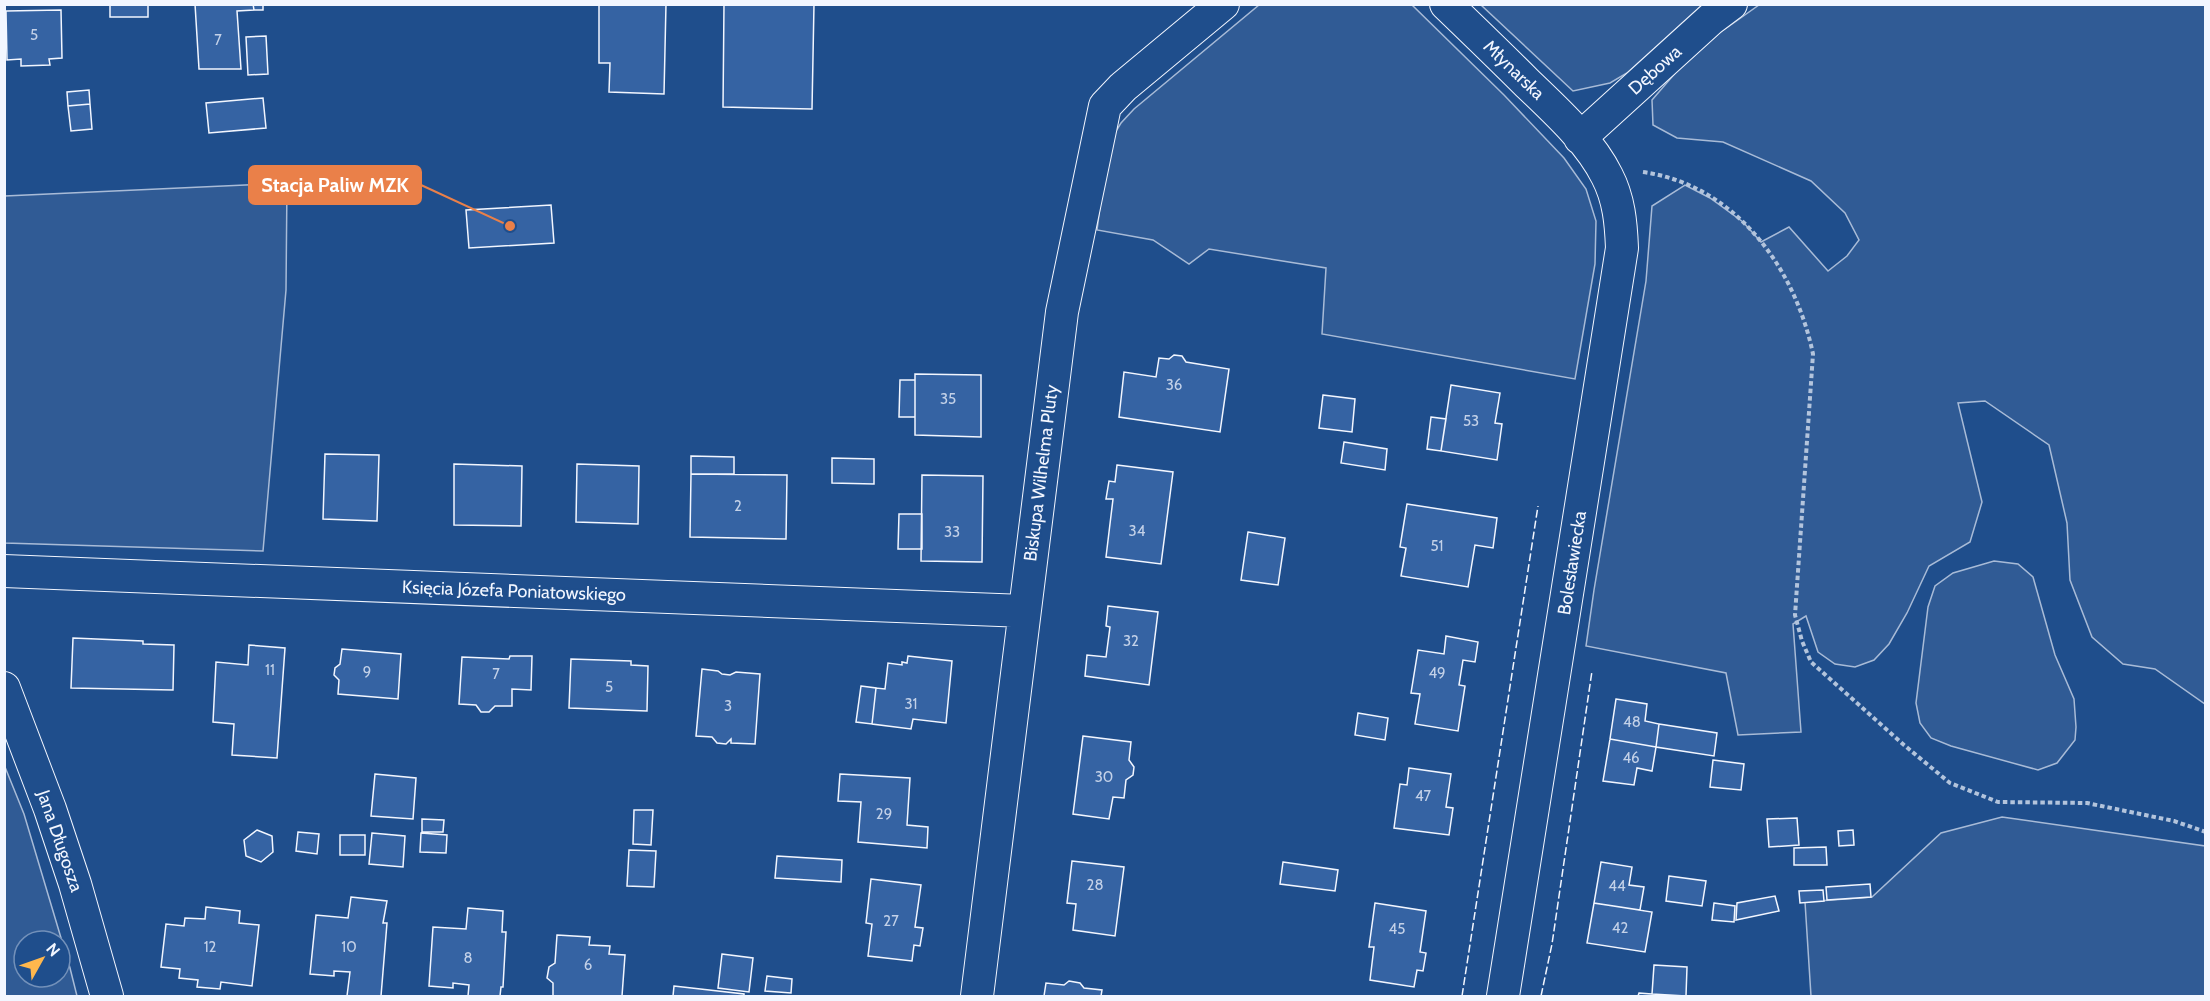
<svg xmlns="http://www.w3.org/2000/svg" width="2210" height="1001" font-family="Cabin,sans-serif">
  <rect width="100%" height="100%" fill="#1f4e8c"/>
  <!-- built -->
  <path fill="#305b95" stroke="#a8bbd7" stroke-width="1.5" fill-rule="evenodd" d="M1259 5H1412L1504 95 1564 158 1586 189 1596 221 1595 264 1575 379 1322 334 1326 268 1209 249 1189 264 1153 240 1097 230 1108 144 1121 123 1134 109Z
    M1481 5H1702L1627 73 1610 83 1573 91Z
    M1759 5H2205V704L2155 669 2123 664 2092 637 2070 580 2067 523 2049 445 1985 401 1958 403 1982 502 1970 542 1929 566 1907 613 1889 644 1874 660 1855 667 1835 664 1818 652 1806 616 1793 624 1801 732 1738 735 1726 673 1586 646 1594 590 1646 281 1652 206 1685 185 1710 198 1743 222 1761 242 1789 227 1828 271 1847 256 1859 240 1845 213 1811 181 1723 142 1677 138 1653 125 1652 100 1677 71 1718 34Z
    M287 183 286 290 263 551 5 543V196Z
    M1994 561 2018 564 2033 577 2055 655 2074 699 2076 727 2075 740 2057 763 2038 770 1951 746 1931 738 1920 723 1916 703 1928 607 1935 586 1953 573Z
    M5 767 24 814 70 968 77 996H5ZM24 941H60V977H24Z
    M2002 817 2205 846V996H1811L1805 902 1872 897 1941 833Z"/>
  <!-- building -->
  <path fill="#3563a3" stroke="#f2f6ff" stroke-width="1.5" d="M110 4H148V17H110Z
    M195 4H253L254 10 237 11 241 69H199Z
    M253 4H263V10H254Z
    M599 4H666L664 94 609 92 610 63H599Z
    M724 4H814L812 109 723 107Z
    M61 10 62 58 49 59 50 65 21 66V59L7 60 6 11Z
    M266 36 268 74 248 75 246 37Z
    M89 90 90 104 68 106 67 92Z
    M263 98 266 128 209 133 206 103Z
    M90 104 92 129 71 131 68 106Z
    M551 205 554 243 469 248 466 210Z
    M1174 355 1182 356 1186 362 1229 369 1220 432 1119 417 1124 372 1156 377 1159 358 1169 359Z
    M915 374 981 375V437L915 435Z
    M900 380H915V417H899Z
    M1451 385 1500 393 1495 423 1502 424 1497 460 1441 451Z
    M1323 395 1355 399 1352 432 1319 428Z
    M1431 417 1446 419 1441 451 1427 449Z
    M1344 442 1387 449 1385 470 1341 463Z
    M325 454 379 455 377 521 323 519Z
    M691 456 734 457V474H691Z
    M832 458 874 459V484L832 483Z
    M454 464 522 466 521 526 454 525Z
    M577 464 639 466 638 524 576 522Z
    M1117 465 1173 472 1161 564 1106 557 1113 499H1106L1109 481 1115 482Z
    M691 474 787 475 786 539 690 537Z
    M922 475 983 476 982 562 921 561Z
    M1407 504 1497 518 1493 548 1475 545 1468 587 1401 576 1406 548 1400 547Z
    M899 514H922V549H898Z
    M1248 532 1285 538 1278 585 1241 580Z
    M1108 606 1158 612 1149 685 1085 676 1087 655 1106 657 1110 627 1106 626Z
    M1446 636 1478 642 1475 662 1463 660 1459 685 1465 686 1458 731 1415 724 1420 694 1411 693 1418 650 1444 654Z
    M73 638 143 641V644L174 645 173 690 71 688Z
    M249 645 285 648 277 758 232 755 234 724 213 722 216 662 248 665Z
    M342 649 401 654 398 699 338 694 339 680 334 675 335 668 340 664Z
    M510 656H532L531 690 512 689V706H495L489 712H481L476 705 459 704 462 657 509 659Z
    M908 656 952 661 946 723 913 719 911 729 872 724 876 688 885 689 888 663 902 665V662L907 663Z
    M571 659 631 661V665L648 666 647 711 569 708Z
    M702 669 718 671 722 674 730 675 736 672 760 674 755 744 731 743V739L726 744 717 743 712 737 696 736Z
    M861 686 876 688 872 724 856 722Z
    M1616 699 1647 704 1645 721 1659 724 1656 747 1610 739Z
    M1358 713 1388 718 1385 740 1355 735Z
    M1659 724 1717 733 1714 756 1656 747Z
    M1083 736 1131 742 1129 760 1134 767 1133 775 1126 780 1124 798 1113 797 1109 819 1073 814Z
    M1610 739 1656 747 1652 771 1637 768 1634 785 1603 781Z
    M1713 760 1744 764 1741 790 1710 787Z
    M1409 768 1451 774 1446 807 1453 808 1449 835 1394 828 1400 784 1407 785Z
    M375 774 416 778 413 819 371 816Z
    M840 774 910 778 907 825 928 827 927 848 858 842 861 802 838 801Z
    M634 810H653L651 845 633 844Z
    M1797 818 1799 845 1769 847 1767 819Z
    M422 819 444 820 443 832H422Z
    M257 830 272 836 273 852 261 862 246 856 244 840Z
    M1853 830 1854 845 1839 846 1838 831Z
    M298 832 319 834 317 854 296 851Z
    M372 833 405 836 403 867 369 864Z
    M421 833 447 835 446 853 420 852Z
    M340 835H365V855H340Z
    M1826 847 1827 865H1794V848Z
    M629 850 656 851 654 887 627 886Z
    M777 856 842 860 841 882 775 878Z
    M1072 861 1124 867 1115 936 1073 930 1076 904 1067 903Z
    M1283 862 1338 870 1335 891 1280 884Z
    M1601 862 1632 867 1629 885 1644 887 1640 910 1594 903Z
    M1669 876 1706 881 1702 906 1666 901Z
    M871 879 921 885 915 927 923 928 920 946 914 945 912 961 868 956 872 924 866 923Z
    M1870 884 1871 897 1827 900 1826 887Z
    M1823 890 1824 901 1800 903 1799 891Z
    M1775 896 1779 911 1736 920 1737 903Z
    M351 897 387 901 383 923H387L381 996H347L350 972 334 971V976L310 974 316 915 348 918Z
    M1375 903 1426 911 1420 952 1426 953 1423 971 1417 970 1414 987 1370 980 1374 947H1369Z
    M1594 903 1652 912 1645 952 1587 943Z
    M1714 903 1735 906 1734 922 1712 920Z
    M206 907 240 911 239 923 259 925 252 986 221 982 220 989 197 987 198 980 179 978 180 969 161 967 166 924 184 926 185 918 205 919Z
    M468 908 503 911 502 932H506L503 987H501L500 996H468L469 985 453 983V988L429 986 433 927 466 929Z
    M557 935 590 937 589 945 610 946 609 954 625 955 622 996H553V983L547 978 549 967 555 963Z
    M722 954 753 958 749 992 718 988Z
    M1654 965 1687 967 1686 996 1652 994Z
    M767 976 792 979 791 993 765 991Z
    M1069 981 1080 983 1084 988 1102 990 1101 996H1044L1046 983 1064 985Z
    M674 986 744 994V996H673Z
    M1639 993 1652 994 1673 996H1638Z"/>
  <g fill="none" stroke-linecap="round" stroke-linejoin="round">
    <!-- street casing -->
    <g stroke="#f2f6ff" stroke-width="34">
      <path id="street" d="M1446 4C1473 30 1500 56 1526 82 1555 110 1589 140 1607 176 1619 199 1621 223 1622 248L1503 996
        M1580 138 1711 19 1731 4
        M4 571 1023 611
        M4 688 50 809 75 884 107 996
        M977 996 1062 312 1105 106 1123 87 1223 4"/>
    </g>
    <!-- path -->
    <path stroke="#b3c4dc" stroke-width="4" stroke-dasharray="4.5 3" stroke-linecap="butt" d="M1643 172C1735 185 1795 267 1813 354L1795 615 1802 641 1811 662 1904 745 1950 783 1998 802 2087 803 2174 821 2206 832"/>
    <!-- street -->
    <use href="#street" stroke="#1f4e8c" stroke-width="32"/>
    <!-- fence -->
    <path stroke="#f2f6ff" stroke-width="1.5" stroke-dasharray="8 3" stroke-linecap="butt" d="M1462 996 1538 506
      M1541 996 1552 944 1592 671"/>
  </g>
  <g text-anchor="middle" stroke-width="4.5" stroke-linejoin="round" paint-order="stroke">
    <!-- number labels -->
    <g font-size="15" fill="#c3d1e8">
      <text x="34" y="40">5</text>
      <text x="218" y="45">7</text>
      <text x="1174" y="390">36</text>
      <text x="948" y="404">35</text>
      <text x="1471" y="426">53</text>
      <text x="738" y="511">2</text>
      <text x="1137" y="536">34</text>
      <text x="952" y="537">33</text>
      <text x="1437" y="551">51</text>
      <text x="1131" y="646">32</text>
      <text x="270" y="675">11</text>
      <text x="367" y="677">9</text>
      <text x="1437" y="678">49</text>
      <text x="496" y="679">7</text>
      <text x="609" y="692">5</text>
      <text x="911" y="709">31</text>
      <text x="728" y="711">3</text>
      <text x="1632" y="727">48</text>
      <text x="1631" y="763">46</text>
      <text x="1104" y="782">30</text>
      <text x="1423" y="801">47</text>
      <text x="884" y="819">29</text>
      <text x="1095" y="890">28</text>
      <text x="1617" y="891">44</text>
      <text x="891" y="926">27</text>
      <text x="1620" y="933">42</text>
      <text x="1397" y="934">45</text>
      <text x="210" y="952">12</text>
      <text x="349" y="952">10</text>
      <text x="468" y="963">8</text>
      <text x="588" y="970">6</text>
    </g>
    <!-- street labels -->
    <g font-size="18" fill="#f2f6ff" stroke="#1f4e8c">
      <text transform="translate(1514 70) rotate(44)" y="6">Młynarska</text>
      <text transform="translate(1655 70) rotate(-42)" y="6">Dębowa</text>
      <text transform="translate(1041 473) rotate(-83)" y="6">Biskupa Wilhelma Pluty</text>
      <text transform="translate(1572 563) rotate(-81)" y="6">Bolesławiecka</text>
      <text transform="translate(514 591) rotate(2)" y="6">Księcia Józefa Poniatowskiego</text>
      <text transform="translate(60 841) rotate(71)" y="6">Jana Długosza</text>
    </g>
  </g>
  <!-- callouts -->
  <path fill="none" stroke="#ea8049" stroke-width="2" d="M510 226L421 185"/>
  <circle fill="#ea8049" stroke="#1f4e8c" stroke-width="2" cx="510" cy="226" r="6"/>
  <rect fill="#ea8049" stroke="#ea8049" stroke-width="2" x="249" y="166" width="172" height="38" rx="6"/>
  <g font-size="20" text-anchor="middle" font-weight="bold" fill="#fff">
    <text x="335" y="192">Stacja Paliw MZK</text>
  </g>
  <!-- border -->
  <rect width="2210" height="1001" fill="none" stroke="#f2f6ff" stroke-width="12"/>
  <!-- north arrow -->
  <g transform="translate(42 959) rotate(50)"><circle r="28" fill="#1f4e8c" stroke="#7391ba" stroke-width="1.5"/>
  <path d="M0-4.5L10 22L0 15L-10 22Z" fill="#ffb74d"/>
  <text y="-9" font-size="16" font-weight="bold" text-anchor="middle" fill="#f2f6ff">N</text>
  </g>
</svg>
